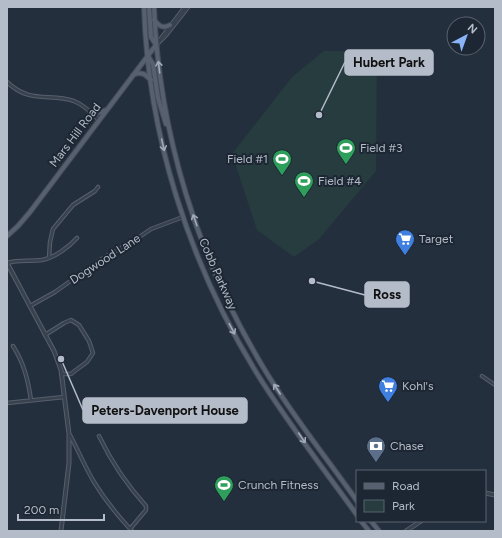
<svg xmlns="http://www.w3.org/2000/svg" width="502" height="538" font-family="Figtree,sans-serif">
  <rect width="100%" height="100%" fill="#242f3e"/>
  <!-- green -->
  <path fill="#263c3f" d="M324 51H377L376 171 319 239 294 257 257 230 232 154 292 77Z"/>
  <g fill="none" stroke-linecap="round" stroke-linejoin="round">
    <!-- minor casing -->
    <g stroke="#565f6c" stroke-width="4.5">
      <path id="minor" d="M7 82C30 104 49 93 74 101 84 105 92 113 99 120
        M49 258 50 242 53 229 73 205 95 191 98 187
        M7 263C21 259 29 262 42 260 54 258 69 247 77 238
        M30 306 55 292 100 260 135 240 151 229 183 217
        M45 335 64 323 71 320 79 325 89 341 93 353 87 362 76 370 71 374H61
        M13 346C24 363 28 380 31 400
        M482 376 495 385
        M7 403 64 397
        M70 435C78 450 85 467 94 482 105 500 118 516 132 531
        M99 436C112 463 126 484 146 506V510L130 529"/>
    </g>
    <!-- tertiary casing -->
    <g stroke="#565f6c" stroke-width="5">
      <path id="tertiary" d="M160 40 185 7
        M156 45 166 35 188 7
        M7 263 54 351 61 370 69 434V463L61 531
        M485 493 495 495
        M406 531 421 521"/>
    </g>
    <!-- primary casing -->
    <g stroke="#414a57" stroke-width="6">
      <path id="primary" d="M144 7C148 135 189 263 256 372 287 422 323 468 357 515
        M149 7 151 37 156 45
        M154 7C159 134 198 259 263 367 291 414 326 457 357 501
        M154 20C159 26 163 29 170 25
        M148 56 153 64 158 98 166 124
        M133 75 138 73 144 74 151 80
        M90 112 98 113 106 110
        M7 236 18 226 30 212 156 45
        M361 521 369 531
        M371 521 379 531"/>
    </g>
    <!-- minor -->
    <use href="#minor" stroke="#38414e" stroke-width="2.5"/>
    <!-- tertiary -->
    <use href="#tertiary" stroke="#38414e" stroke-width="3"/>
    <!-- primary -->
    <use href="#primary" stroke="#56606e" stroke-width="4"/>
  </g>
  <!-- one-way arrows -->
  <defs><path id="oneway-shaft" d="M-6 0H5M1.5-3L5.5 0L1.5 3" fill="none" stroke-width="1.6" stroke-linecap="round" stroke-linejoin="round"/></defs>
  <g stroke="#a1aab7">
    <use href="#oneway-shaft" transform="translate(159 67) rotate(-97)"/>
    <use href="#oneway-shaft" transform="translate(163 145) rotate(77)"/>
    <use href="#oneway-shaft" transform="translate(195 220) rotate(-109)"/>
    <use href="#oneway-shaft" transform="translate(232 329) rotate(62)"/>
    <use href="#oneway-shaft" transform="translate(277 389) rotate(-123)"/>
    <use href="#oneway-shaft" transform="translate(302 438) rotate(56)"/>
  </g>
  <!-- icons -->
  <defs>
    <g id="stadium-pin" transform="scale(1)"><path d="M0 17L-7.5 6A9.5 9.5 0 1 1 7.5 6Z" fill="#2e9e5b" stroke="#1d2633"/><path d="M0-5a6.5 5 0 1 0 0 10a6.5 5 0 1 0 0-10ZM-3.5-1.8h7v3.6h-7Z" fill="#fff"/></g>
    <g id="supermarket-pin" transform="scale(1)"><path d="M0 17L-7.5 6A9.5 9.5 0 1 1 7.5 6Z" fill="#3f7fe0" stroke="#1d2633"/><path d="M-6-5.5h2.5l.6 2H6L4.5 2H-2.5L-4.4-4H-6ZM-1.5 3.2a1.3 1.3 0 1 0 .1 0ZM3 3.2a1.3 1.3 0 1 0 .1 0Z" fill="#fff"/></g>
    <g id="bank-pin" transform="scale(1)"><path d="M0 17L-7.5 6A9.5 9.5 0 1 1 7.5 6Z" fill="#5c6f8a" stroke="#1d2633"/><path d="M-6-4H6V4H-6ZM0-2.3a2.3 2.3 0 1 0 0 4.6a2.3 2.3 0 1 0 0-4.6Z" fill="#fff"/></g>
  </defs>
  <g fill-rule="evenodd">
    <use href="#stadium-pin" x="346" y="148"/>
    <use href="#stadium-pin" x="282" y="159"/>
    <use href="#stadium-pin" x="304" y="181"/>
    <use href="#supermarket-pin" x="405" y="239"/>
    <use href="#supermarket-pin" x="388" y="386"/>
    <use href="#bank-pin" x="376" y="446"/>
    <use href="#stadium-pin" x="224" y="485"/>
  </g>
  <g text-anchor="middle" stroke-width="4" stroke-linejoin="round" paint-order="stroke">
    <!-- street labels -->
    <g font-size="12" fill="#b4bcc9" stroke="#1d2633">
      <text transform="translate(75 135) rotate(-53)" y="4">Mars Hill Road</text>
      <text transform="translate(105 259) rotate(-33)" y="4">Dogwood Lane</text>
      <text transform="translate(218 274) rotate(66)" y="4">Cobb Parkway</text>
    </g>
    <!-- poi labels -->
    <g font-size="12" fill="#b4bcc9" stroke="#1d2633" text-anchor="start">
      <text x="360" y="152">Field #3</text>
      <text x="268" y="163" text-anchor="end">Field #1</text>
      <text x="318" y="185">Field #4</text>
      <text x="419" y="243">Target</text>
      <text x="402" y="390">Kohl's</text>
      <text x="390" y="450">Chase</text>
      <text x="238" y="489">Crunch Fitness</text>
    </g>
  </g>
  <!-- callouts -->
  <path fill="none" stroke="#b4bcc9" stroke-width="1.5" d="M319 115L345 62M312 281L365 295M61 359L83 410"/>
  <g fill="#b4bcc9" stroke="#1d2633" stroke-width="1.5">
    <circle cx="319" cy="115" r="4"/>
    <circle cx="312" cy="281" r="4"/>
    <circle cx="61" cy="359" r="4"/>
  </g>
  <g fill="#b4bcc9" stroke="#b4bcc9" stroke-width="1.5">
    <rect x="345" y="50" width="88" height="25" rx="4"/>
    <rect x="365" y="282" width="44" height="25" rx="4"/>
    <rect x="83" y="398" width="164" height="25" rx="4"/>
  </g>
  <g font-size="13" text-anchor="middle" font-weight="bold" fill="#111">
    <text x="389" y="67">Hubert Park</text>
    <text x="387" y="299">Ross</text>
    <text x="165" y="415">Peters-Davenport House</text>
  </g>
  <!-- border -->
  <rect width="502" height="538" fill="none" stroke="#b4bcc9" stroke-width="16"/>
  <!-- legend -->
  <rect x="356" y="470" width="130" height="52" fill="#1d2633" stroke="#59626f"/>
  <rect x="364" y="483" width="20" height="6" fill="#56606e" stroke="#59626f"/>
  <text x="392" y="490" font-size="12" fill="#b4bcc9">Road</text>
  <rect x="364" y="500" width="20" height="12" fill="#263c3f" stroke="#59626f"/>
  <text x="392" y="510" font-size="12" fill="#b4bcc9">Park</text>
  <!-- north arrow -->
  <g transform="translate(466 36) rotate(41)"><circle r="19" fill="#1d2633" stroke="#59626f"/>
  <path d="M0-3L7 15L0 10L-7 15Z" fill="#8ab4f8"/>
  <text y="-6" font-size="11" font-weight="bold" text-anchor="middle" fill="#b4bcc9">N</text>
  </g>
  <!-- scale -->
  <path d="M18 514v6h86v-6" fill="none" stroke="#b4bcc9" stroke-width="2"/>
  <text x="24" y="514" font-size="12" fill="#b4bcc9" stroke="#1d2633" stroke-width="3" paint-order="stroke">200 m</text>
</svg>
